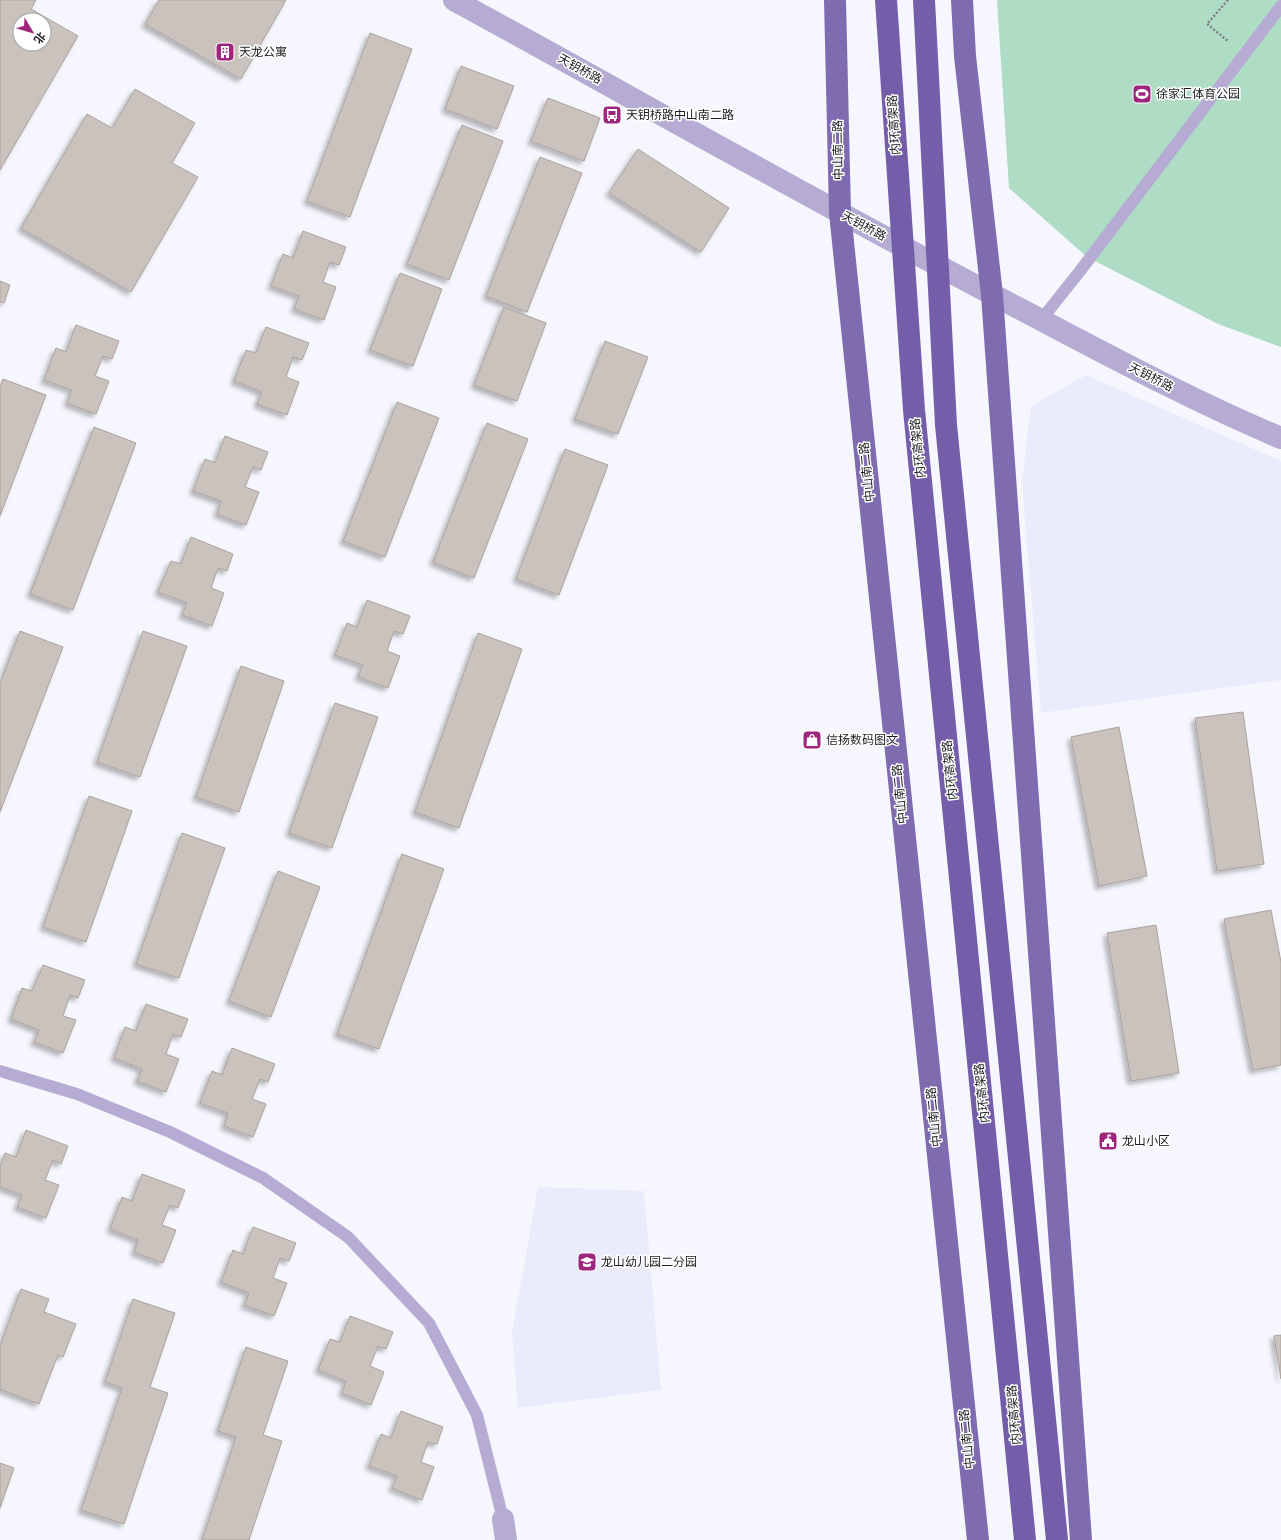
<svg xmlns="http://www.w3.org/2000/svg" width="1281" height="1540" font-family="'Noto Sans','Noto Sans SC',sans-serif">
  <defs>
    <filter id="shadow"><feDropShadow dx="-3.5" dy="3.5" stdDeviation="2" flood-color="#0004"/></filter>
  </defs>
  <rect width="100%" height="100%" fill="#f6f6fe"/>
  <!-- built -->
  <path fill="#eaecfc" d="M1086 375 1281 461V680L1041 713 1022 482 1031 406Z
    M538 1187 644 1191 661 1390 518 1408 512 1333Z"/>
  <!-- green -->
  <path fill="#aedcc5" d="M997 0H1281V347L1218 324 1087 257 1009 188Z"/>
  <!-- building -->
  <path fill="#cac2bc" stroke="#aba39d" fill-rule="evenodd" filter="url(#shadow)" d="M0 0H36L31 9 78 36 0 170ZM20 20H44V44H20Z
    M159 0H286L241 79 145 24Z
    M370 33 412 49 350 217 307 201Z
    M461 66 514 86 497 129 445 109Z
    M135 89 195 123 172 163 198 177 131 292 21 228 87 114 112 128Z
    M548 98 600 118 584 161 531 141Z
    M462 125 503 141 449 280 407 264Z
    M638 149 729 208 701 252 609 193Z
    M540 157 582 173 527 312 486 296Z
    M303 231 346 247 339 265 330 262 323 282 336 287 324 320 294 309 299 296 271 286 283 254 293 258Z
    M400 273 442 289 413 366 370 350Z
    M0 281 10 285 4 303 0 301Z
    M504 307 546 323 517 401 474 385Z
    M76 325 119 341 112 359 103 356 95 376 109 381 96 414 67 403 72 390 44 380 56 348 66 352Z
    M266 327 309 343 302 360 293 357 286 377 299 382 287 415 257 404 262 392 234 381 246 350 256 353Z
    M605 341 648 357 618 434 575 419Z
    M3 379 46 395 0 516V388Z
    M397 402 439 418 385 557 343 541Z
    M487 423 528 439 474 578 433 562Z
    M94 427 136 443 73 610 30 594Z
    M225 436 268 452 261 470 253 467 245 487 259 492 246 525 217 514 221 501 193 491 205 459 215 463Z
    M565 449 608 465 559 595 516 579Z
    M191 537 233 554 227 571 218 568 211 588 224 593 212 626 182 615 187 603 158 592 171 561 181 564Z
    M367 600 410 616 403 634 394 631 387 651 400 656 388 688 358 677 363 665 335 655 347 623 357 627Z
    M20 631 63 647 0 812V684Z
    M143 631 187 646 140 777 97 762Z
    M478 633 522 649 459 828 415 812Z
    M241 666 284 681 239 812 196 797Z
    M335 703 378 717 332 848 289 833Z
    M1243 712 1264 864 1217 871 1195 718Z
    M1119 727 1147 876 1099 886 1071 737Z
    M89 796 132 811 86 942 43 927Z
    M182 833 225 848 179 978 136 964Z
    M402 854 444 869 379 1049 337 1034Z
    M278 871 320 887 271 1017 229 1001Z
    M1271 910 1281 962V1065L1253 1070 1224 919Z
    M1156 925 1179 1073 1131 1081 1107 933Z
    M43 965 85 980 78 998 70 995 63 1016 76 1020 63 1053 34 1042 39 1030 11 1019 22 988 32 991Z
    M146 1004 188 1019 181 1037 173 1034 166 1054 179 1059 166 1092 137 1081 142 1069 114 1058 125 1027 136 1031Z
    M232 1048 275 1064 268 1082 260 1079 252 1099 266 1104 253 1137 224 1126 228 1113 200 1103 212 1071 222 1075Z
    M26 1130 68 1146 61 1164 53 1160 45 1180 59 1185 46 1218 17 1207 22 1195 0 1187V1167L5 1153 16 1157Z
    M142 1174 185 1190 178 1208 170 1205 162 1225 176 1230 163 1263 134 1252 138 1240 110 1229 122 1197 132 1201Z
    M253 1227 296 1243 289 1261 280 1258 273 1278 287 1283 274 1316 244 1305 249 1293 221 1282 233 1250 243 1254Z
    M21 1289 49 1299 44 1312 76 1324 63 1357 58 1355 39 1404 0 1389V1346Z
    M133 1299 175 1313 150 1387 168 1393 124 1524 81 1510 122 1388 105 1382Z
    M350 1316 393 1332 386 1349 378 1346 370 1366 384 1372 371 1405 342 1393 346 1381 318 1370 330 1339 340 1342Z
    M1281 1335V1379L1274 1336Z
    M246 1347 288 1361 263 1435 282 1441 249 1540H202L236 1437 218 1431Z
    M401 1411 443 1427 437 1444 428 1442 421 1462 434 1467 422 1500 392 1488 397 1476 369 1466 381 1434 391 1438Z
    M0 1463 14 1468 0 1508Z"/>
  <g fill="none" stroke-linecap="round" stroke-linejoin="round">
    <!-- path -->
    <path stroke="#7e7f84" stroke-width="2.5" stroke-dasharray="2 2" stroke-linecap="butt" d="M1228 0 1207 24 1228 41"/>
    <!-- service -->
    <path stroke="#b5abd3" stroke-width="12" d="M1041 320 1080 271 1281 6
      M0 1071 77 1094 170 1132 263 1178 348 1237 429 1323 477 1415 503 1519"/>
    <!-- minor -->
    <path stroke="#b5abd3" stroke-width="22" d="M503 1519 506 1540"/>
    <!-- tertiary -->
    <path stroke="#b5abd3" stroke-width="22" d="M454 0C644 104 832 211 1024 311 1108 355 1193 401 1281 438"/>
    <!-- primary -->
    <path stroke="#7e6bb0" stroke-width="22" d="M835 0 840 213 978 1540
      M962 0 965 56 992 295 1081 1540"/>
    <!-- trunk-bridge -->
    <path stroke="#745eaa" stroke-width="22" d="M886 0 914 410 1025 1540
      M924 0 946 425 1057 1540"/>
  </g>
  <!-- icons -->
  <defs>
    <g id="building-square" transform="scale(1)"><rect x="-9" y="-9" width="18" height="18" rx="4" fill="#9f267d" stroke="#fff"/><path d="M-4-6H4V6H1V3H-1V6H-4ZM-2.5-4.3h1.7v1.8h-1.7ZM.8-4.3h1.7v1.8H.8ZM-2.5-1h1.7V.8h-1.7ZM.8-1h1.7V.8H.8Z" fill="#fff"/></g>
    <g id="stadium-square" transform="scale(1)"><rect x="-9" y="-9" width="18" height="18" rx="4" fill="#9f267d" stroke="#fff"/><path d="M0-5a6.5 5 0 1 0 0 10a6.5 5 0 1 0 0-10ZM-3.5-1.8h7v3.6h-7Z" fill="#fff"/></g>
    <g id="bus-square" transform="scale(1)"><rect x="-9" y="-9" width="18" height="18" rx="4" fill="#9f267d" stroke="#fff"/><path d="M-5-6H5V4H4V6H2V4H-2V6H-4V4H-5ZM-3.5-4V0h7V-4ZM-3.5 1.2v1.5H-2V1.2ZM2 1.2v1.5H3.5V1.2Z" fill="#fff"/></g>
    <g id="shop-square" transform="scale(1)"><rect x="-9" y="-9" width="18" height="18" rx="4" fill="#9f267d" stroke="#fff"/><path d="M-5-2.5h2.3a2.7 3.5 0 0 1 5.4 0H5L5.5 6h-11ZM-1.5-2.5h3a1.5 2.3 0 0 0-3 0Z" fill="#fff"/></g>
    <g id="civic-square" transform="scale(1)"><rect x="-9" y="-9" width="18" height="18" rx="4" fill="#9f267d" stroke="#fff"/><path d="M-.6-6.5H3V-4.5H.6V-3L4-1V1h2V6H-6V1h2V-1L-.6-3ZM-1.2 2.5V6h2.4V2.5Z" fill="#fff"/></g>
    <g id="school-square" transform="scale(1)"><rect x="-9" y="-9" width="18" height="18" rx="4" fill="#9f267d" stroke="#fff"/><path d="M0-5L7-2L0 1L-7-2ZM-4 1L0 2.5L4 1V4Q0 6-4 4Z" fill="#fff"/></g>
  </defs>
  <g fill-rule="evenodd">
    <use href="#building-square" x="225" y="52"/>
    <use href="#stadium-square" x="1142" y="94"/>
    <use href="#bus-square" x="612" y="115"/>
    <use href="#shop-square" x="812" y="740"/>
    <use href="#civic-square" x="1108" y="1141"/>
    <use href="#school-square" x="587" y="1262"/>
  </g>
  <g text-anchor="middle" stroke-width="3" stroke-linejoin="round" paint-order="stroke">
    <!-- poi labels -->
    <g font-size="12" fill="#1b1c1f" stroke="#fff" text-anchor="start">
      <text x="239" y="56">天龙公寓</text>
      <text x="1156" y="98">徐家汇体育公园</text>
      <text x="626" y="119">天钥桥路中山南二路</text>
      <text x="826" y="744">信扬数码图文</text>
      <text x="1122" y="1145">龙山小区</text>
      <text x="601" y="1266">龙山幼儿园二分园</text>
    </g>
    <!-- street labels -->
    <g font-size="12" fill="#1b1c1f" stroke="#fff">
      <text transform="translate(580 69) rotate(29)" y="4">天钥桥路</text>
      <text transform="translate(894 125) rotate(-94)" y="4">内环高架路</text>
      <text transform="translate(838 150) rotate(-91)" y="4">中山南二路</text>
      <text transform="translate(864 226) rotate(28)" y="4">天钥桥路</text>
      <text transform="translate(1151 377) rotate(27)" y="4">天钥桥路</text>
      <text transform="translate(918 448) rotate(-96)" y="4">内环高架路</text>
      <text transform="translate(867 472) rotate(-96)" y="4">中山南二路</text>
      <text transform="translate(950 770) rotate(-96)" y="4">内环高架路</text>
      <text transform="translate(900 794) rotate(-96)" y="4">中山南二路</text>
      <text transform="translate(982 1093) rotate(-96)" y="4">内环高架路</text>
      <text transform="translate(934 1117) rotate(-96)" y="4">中山南二路</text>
      <text transform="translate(1014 1415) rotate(-95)" y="4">内环高架路</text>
      <text transform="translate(967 1439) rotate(-96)" y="4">中山南二路</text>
    </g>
  </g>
  <!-- north arrow -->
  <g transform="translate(32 32) rotate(128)"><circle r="19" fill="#ffffff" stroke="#a4a4a5"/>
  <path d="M0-3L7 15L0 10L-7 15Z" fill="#9f267d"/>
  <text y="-6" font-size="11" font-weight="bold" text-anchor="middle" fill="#1b1c1f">北</text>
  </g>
</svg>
